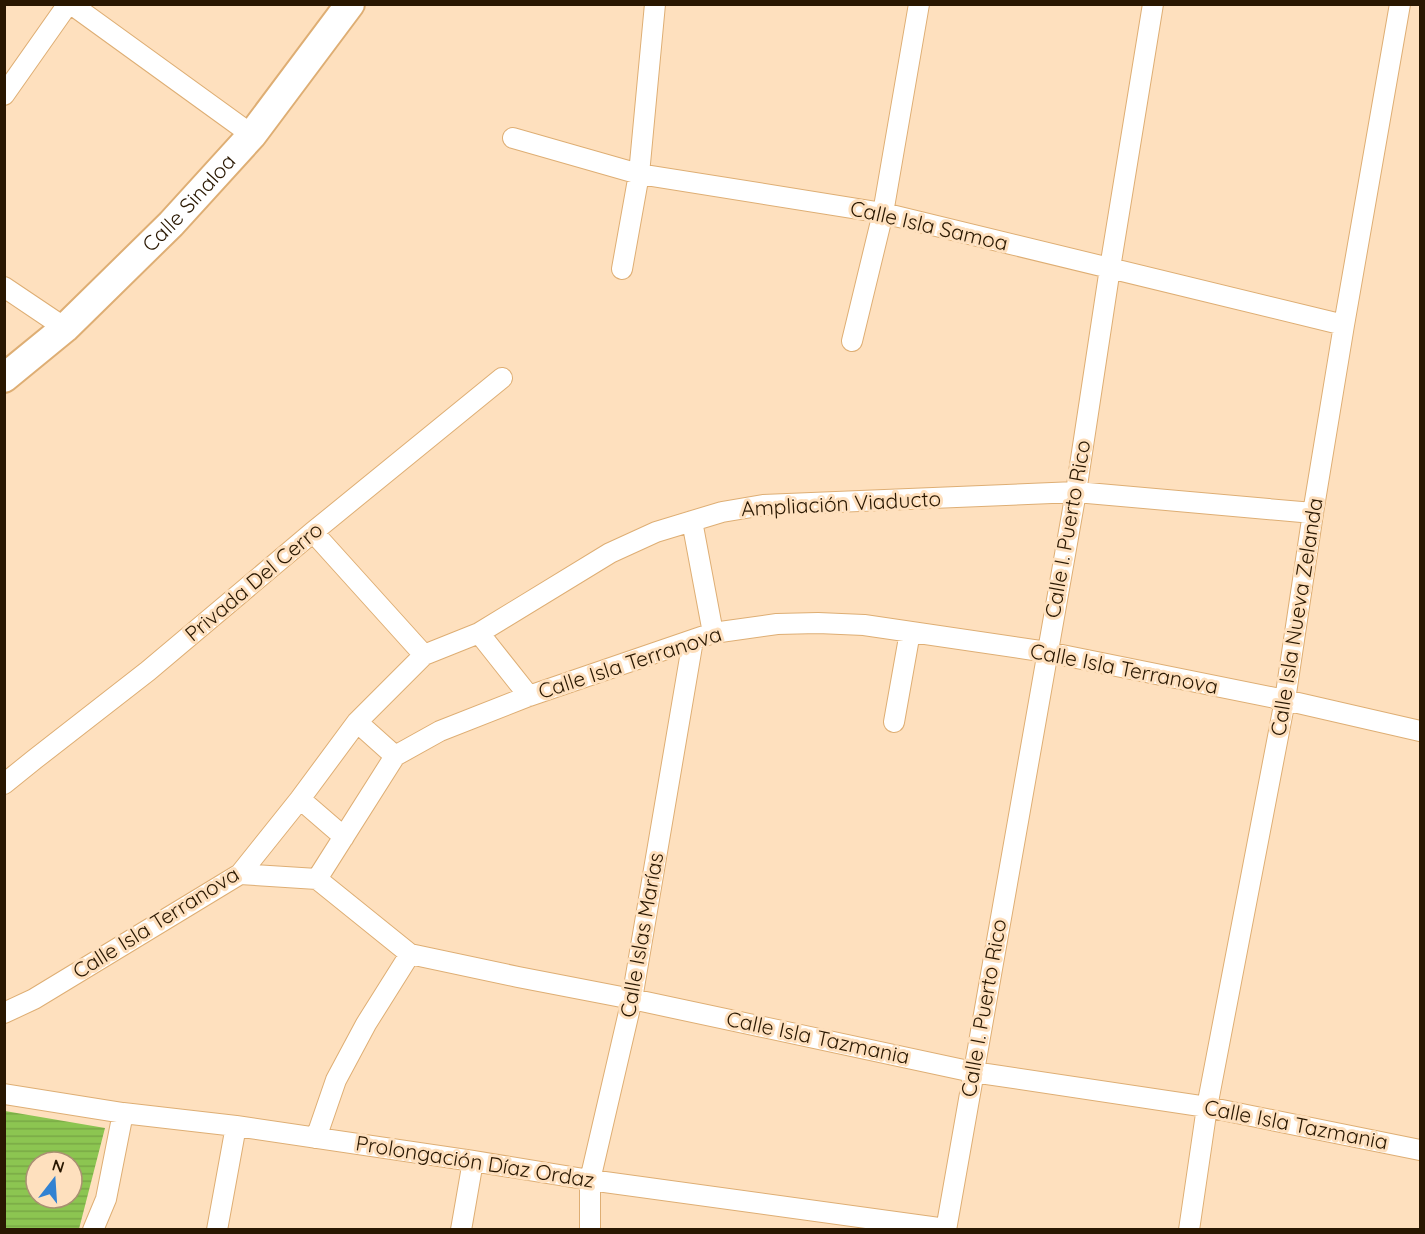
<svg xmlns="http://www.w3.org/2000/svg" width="1425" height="1234" font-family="Quicksand,sans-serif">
  <defs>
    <pattern id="water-rules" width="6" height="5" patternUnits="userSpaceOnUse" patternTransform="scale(1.5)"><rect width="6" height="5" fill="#8cc551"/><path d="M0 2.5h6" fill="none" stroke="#79a845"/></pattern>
  </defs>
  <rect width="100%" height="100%" fill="#fee0be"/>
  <!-- water -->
  <path fill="url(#water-rules)" fill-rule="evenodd" d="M5 1111 105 1128 79 1229H5ZM36 1162H72V1198H36Z"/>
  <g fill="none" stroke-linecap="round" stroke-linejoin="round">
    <!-- minor casing -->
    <g stroke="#deae74" stroke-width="22">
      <path id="minor" d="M71 4 252 135
        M4 95 68 4
        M513 138 639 174 883 213 1344 325
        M622 269 639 174 655 4
        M4 287 65 328
        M852 341 883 213 919 4
        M692 521 713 633
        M313 532 424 655
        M479 633 529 696
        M357 722 395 756 440 731 529 696 713 633 777 624 818 623 864 625 1047 652 1285 700 1420 731
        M894 722 910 632
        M4 784 35 759 148 671 313 532 502 378
        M300 799 344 837
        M240 874 317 879 410 954 518 977 632 999 973 1072 1207 1107 1420 1150
        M317 879 395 756
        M4 1013 34 999 240 874 300 799 357 722 424 655 479 633 610 553 656 532 722 512 763 505 1076 492 1313 513
        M4 1094 123 1113 236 1126 473 1161 590 1180 946 1229
        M316 1138 336 1080 366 1024 410 954
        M93 1230 106 1199 123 1113
        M217 1230 236 1126
        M461 1230 473 1161
        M590 1230V1180L632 999 693 640
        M946 1230 1076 492 1110 268 1153 4
        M1189 1230 1207 1107 1285 700 1313 513 1344 325 1400 4"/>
    </g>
    <!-- secondary casing -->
    <g stroke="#deae74" stroke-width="32">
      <g id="secondary">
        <path id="s1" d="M4 378 65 328 171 224 252 135 350 4"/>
      </g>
    </g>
    <!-- minor -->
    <use href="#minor" stroke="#fff" stroke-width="20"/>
    <!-- secondary -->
    <use href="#secondary" stroke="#fff" stroke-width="28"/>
  </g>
  <g text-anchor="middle" stroke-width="6" stroke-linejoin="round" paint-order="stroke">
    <!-- street labels -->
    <g font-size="21" fill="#291701" stroke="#fee0be">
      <text dy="7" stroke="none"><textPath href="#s1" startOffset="255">Calle Sinaloa</textPath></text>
      <text transform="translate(929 226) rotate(13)" y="7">Calle Isla Samoa</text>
      <text transform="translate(841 504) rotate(-3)" y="7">Ampliación Viaducto</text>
      <text transform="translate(1068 529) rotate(-80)" y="7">Calle I. Puerto Rico</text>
      <text transform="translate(254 582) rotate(-40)" y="7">Privada Del Cerro</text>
      <text transform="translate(1297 617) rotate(-81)" y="7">Calle Isla Nueva Zelanda</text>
      <text transform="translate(630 663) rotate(-18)" y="7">Calle Isla Terranova</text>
      <text transform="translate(1124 669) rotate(11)" y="7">Calle Isla Terranova</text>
      <text transform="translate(156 923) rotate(-32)" y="7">Calle Isla Terranova</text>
      <text transform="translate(642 935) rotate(-80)" y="7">Calle Islas Marías</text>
      <text transform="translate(984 1008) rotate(-80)" y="7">Calle I. Puerto Rico</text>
      <text transform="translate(818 1038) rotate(12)" y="7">Calle Isla Tazmania</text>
      <text transform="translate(1296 1125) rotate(11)" y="7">Calle Isla Tazmania</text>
      <text transform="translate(475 1162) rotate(9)" y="7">Prolongación Díaz Ordaz</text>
    </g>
  </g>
  <!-- border -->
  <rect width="1425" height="1234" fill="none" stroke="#291701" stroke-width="12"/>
  <!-- north arrow -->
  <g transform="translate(54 1180) rotate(17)"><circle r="28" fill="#fee0be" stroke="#a99072" stroke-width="1.5"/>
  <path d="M0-4.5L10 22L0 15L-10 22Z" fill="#3282d2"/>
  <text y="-9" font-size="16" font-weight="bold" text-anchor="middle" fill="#291701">N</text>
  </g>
</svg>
